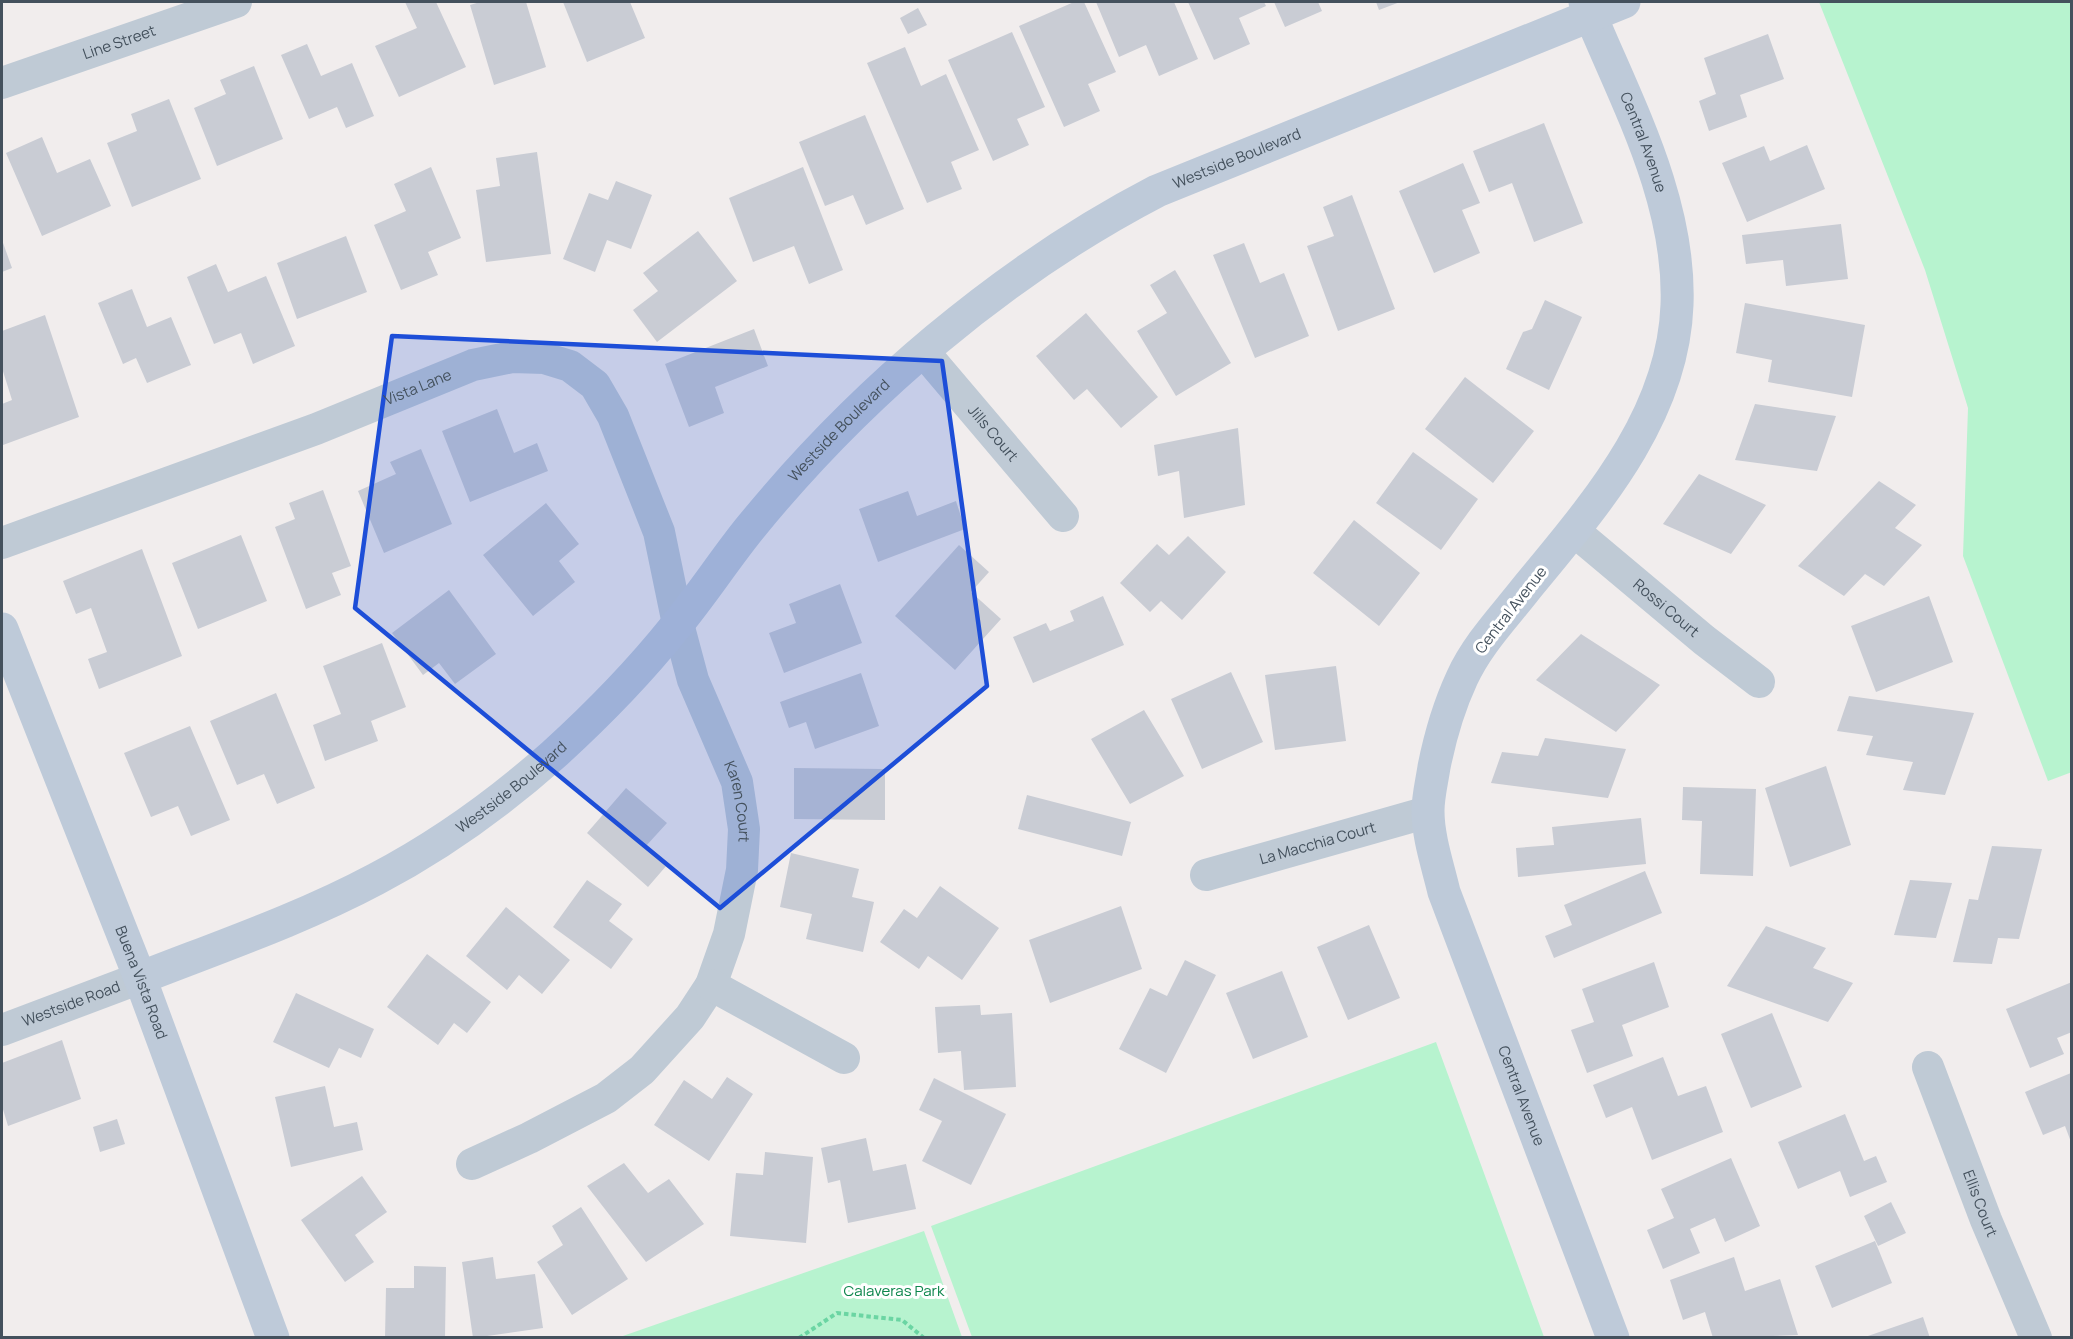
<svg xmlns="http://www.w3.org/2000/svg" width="2073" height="1339" font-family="Manrope,sans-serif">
  <rect width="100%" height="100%" fill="#f1eded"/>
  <!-- green -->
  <path fill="#b7f3cf" d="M1819 2H2071L2072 772 2048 781 1963 556 1968 408 1925 270Z
    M1436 1042 1544 1337H972L931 1226Z
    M924 1231 962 1337H620Z"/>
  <!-- building -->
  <path fill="#c9ccd4" d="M405 2H436L466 67 399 97 375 46 417 28Z
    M480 2H526L546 67 494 85 470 5Z
    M563 2H630L645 38 587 62Z
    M1074 2H1084L1116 72 1088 84 1100 111 1064 127 1019 26Z
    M1096 2H1174L1198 59 1159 76 1146 45 1119 57Z
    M1188 2H1264L1266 6 1239 18 1250 44 1214 60Z
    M1274 2H1318L1322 11 1285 27Z
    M1376 2H1400L1379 10Z
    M918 8 927 25 908 34 900 18Z
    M1012 32 1045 107 1017 119 1029 145 993 161 948 60Z
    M1768 34 1784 79 1740 95 1747 117 1709 131 1699 101 1716 94 1704 58Z
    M307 44 321 76 352 63 374 116 346 128 337 107 309 119 281 55Z
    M905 47 921 86 946 74 979 150 951 162 962 189 927 203 867 63Z
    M254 66 283 139 217 166 194 108 226 94 220 80Z
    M169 99 201 179 132 207 107 143 137 131 131 114Z
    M865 115 904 209 866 225 853 195 825 206 799 142Z
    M1544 123 1583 223 1534 242 1512 183 1489 192 1473 151Z
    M42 137 57 173 90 159 111 206 42 236 6 153Z
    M1807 145 1825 189 1747 222 1722 163 1764 146 1770 161Z
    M537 152 551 254 486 262 476 190 500 186 496 158Z
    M1463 163 1480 203 1462 210 1480 253 1434 273 1399 191Z
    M431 167 461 238 428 252 438 275 401 290 374 225 406 211 394 184Z
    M803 167 843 270 809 284 794 246 753 262 729 198Z
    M616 181 652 195 631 249 607 240 595 272 563 259 589 193 608 200Z
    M1352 195 1395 309 1338 331 1307 246 1334 236 1323 207Z
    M1841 224 1848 279 1786 286 1783 260 1746 264 1742 235Z
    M698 231 737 281 657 342 633 310 658 291 643 273Z
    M346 236 367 292 297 319 277 263Z
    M2 240 12 268 2 272Z
    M1244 243 1260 283 1284 273 1309 336 1255 358 1213 255Z
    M216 264 228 292 266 276 295 346 253 364 241 333 214 344 187 277Z
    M1175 270 1231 363 1176 396 1137 331 1167 313 1150 285Z
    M132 289 147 327 171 317 191 365 147 383 136 358 123 364 98 303Z
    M1545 300 1582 317 1549 390 1506 369 1523 332 1532 329Z
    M1745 303 1865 325 1852 397 1768 382 1772 360 1736 353Z
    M1086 313 1158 397 1121 428 1087 389 1074 400 1036 356Z
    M45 315 79 417 3 445 2 404 12 400 2 368V331Z
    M754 329 768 366 715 387 724 413 689 427 665 364Z
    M1465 377 1534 431 1493 483 1425 429Z
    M1755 404 1836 416 1817 471 1735 460Z
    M497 409 514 453 537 443 548 471 470 502 442 431Z
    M1238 428 1245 505 1184 518 1179 471 1158 476 1154 445Z
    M421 449 452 524 384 553 358 491 396 474 390 462Z
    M1413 452 1478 499 1441 550 1376 503Z
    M1699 474 1766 505 1731 554 1663 524Z
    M1879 481 1916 505 1895 528 1922 545 1884 586 1865 574 1844 596 1798 566Z
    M323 490 351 566 332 573 341 595 306 609 275 527 295 519 289 503Z
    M908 491 917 516 956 501 965 529 878 562 859 509Z
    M546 503 579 544 559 561 575 582 533 616 483 555Z
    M1354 520 1420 573 1379 626 1313 573Z
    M241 535 267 601 198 629 172 563Z
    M1188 536 1226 572 1182 620 1161 601 1150 612 1120 583 1157 544 1169 555Z
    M959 545 989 572 971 592 1001 619 955 670 895 616Z
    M142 549 182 656 99 689 88 659 107 652 91 608 76 614 63 581Z
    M840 584 862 643 784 673 769 633 796 623 789 604Z
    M449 590 496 654 455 684 439 663 423 675 392 633Z
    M1103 596 1124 645 1033 683 1013 637 1046 623 1050 631 1074 621 1070 611Z
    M1929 596 1953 662 1876 692 1851 626Z
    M1581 634 1660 685 1616 732 1536 680Z
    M382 643 406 707 371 721 378 741 325 761 313 725 341 714 323 666Z
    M1336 666 1346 741 1275 750 1265 675Z
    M1231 672 1263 742 1202 769 1171 699Z
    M861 673 879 726 815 749 806 722 789 728 780 702Z
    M276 693 315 788 277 804 264 774 237 785 210 721Z
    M1849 696 1974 713 1945 795 1903 790 1913 762 1866 755 1873 736 1837 731Z
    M1144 710 1184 776 1130 804 1091 739Z
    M190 726 230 820 191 836 178 806 151 817 124 753Z
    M1545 738 1626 749 1608 798 1491 783 1502 752 1538 756Z
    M1826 766 1851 845 1790 867 1765 788Z
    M794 768 885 769V820L794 819Z
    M1683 787 1756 789 1753 876 1700 874 1702 821 1682 820Z
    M626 788 667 823 646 846 667 865 648 887 587 833Z
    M1027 795 1131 822 1122 856 1018 829Z
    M1641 818 1646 864 1518 877 1516 848 1554 845 1552 827Z
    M1992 846 2042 849 2019 939 1998 938 1992 964 1953 962 1969 899 1978 900Z
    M791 853 859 869 852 897 874 902 863 952 806 939 812 914 780 907Z
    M1645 871 1662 913 1554 958 1545 936 1572 925 1564 905Z
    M587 880 622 904 609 921 633 939 611 969 553 927Z
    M1910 880 1952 883 1936 938 1894 935Z
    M940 886 999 928 962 980 928 956 919 969 880 942 904 909 917 918Z
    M1121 906 1142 969 1050 1003 1029 940Z
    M506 907 570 960 542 994 519 975 507 990 466 956Z
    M1369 925 1400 998 1348 1020 1317 947Z
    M1766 926 1826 948 1813 968 1853 983 1828 1022 1727 986Z
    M427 954 491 1002 467 1033 454 1023 438 1045 387 1007Z
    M1185 960 1216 975 1166 1073 1119 1049 1150 988 1167 996Z
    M1654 962 1669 1007 1622 1025 1633 1056 1587 1073 1571 1030 1594 1022 1582 989Z
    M1282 971 1308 1037 1253 1059 1226 993Z
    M2072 982V1032L2057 1038 2064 1054 2030 1068 2006 1009Z
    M296 993 374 1029 361 1058 339 1048 329 1068 273 1042Z
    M980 1005 981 1015 1012 1013 1016 1087 964 1090 961 1051 938 1053 935 1007Z
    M1772 1013 1802 1087 1751 1108 1721 1034Z
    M62 1040 81 1099 8 1126 2 1106V1063Z
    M1663 1057 1678 1096 1706 1086 1723 1132 1652 1160 1632 1107 1606 1118 1593 1085Z
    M2071 1073V1142L2065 1126 2043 1135 2025 1092Z
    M727 1077 753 1094 709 1161 654 1125 684 1080 712 1099Z
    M934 1078 1006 1114 971 1185 922 1161 942 1121 919 1110Z
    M325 1086 334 1127 357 1122 363 1150 291 1167 275 1097Z
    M1845 1114 1864 1161 1876 1156 1887 1182 1850 1197 1840 1171 1798 1189 1778 1142Z
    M117 1119 125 1144 100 1152 93 1127Z
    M866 1138 873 1171 906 1164 916 1209 848 1223 840 1180 828 1183 821 1148Z
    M765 1152 813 1157 806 1243 730 1236 736 1173 763 1175Z
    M1731 1158 1760 1226 1725 1242 1715 1218 1690 1229 1700 1253 1663 1269 1647 1230 1674 1218 1661 1189Z
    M624 1163 648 1193 669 1179 704 1224 646 1262 587 1186Z
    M362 1176 387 1212 355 1235 374 1262 345 1282 301 1220Z
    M1891 1202 1906 1233 1878 1246 1864 1216Z
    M581 1207 628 1279 572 1315 537 1262 563 1245 552 1226Z
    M1875 1241 1892 1283 1832 1308 1815 1266Z
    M493 1257 496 1279 535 1274 543 1328 473 1338 462 1262Z
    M1734 1257 1745 1291 1780 1279 1798 1335 1713 1338 1705 1312 1683 1320 1670 1280Z
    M414 1266 446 1267 445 1338H385L386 1288H414Z
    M1923 1317 1930 1338H1865V1337Z"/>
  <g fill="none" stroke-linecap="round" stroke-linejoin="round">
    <!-- path -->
    <path stroke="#6bd5a3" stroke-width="4" stroke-dasharray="4.5 3" stroke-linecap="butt" d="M799 1338 837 1313 902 1320 924 1338"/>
    <!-- street -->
    <g stroke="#bfcad5" stroke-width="32">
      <path id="s1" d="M2 83 236 2"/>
      <path id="s2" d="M923 351 1063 516"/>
      <path id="s3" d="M1574 531 1704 640 1759 682"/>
      <path id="s4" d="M2 543 316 429 473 365 512 357 544 358 570 366 595 385 613 416 659 532 678 624 693 680 737 782 744 829 742 870 729 934 711 985 690 1017 642 1070 606 1098 529 1138 472 1164"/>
      <path id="s5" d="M1206 875 1428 812"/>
      <path d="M711 985 844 1058"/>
      <path id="s6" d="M2 1030 140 978"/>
      <path id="s7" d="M1928 1067 1986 1220 2036 1338"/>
    </g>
    <!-- secondary -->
    <g stroke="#becad9" stroke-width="33">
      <path id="s8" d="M1585 2C1624 98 1681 198 1677 305 1673 418 1593 507 1525 590 1503 618 1477 645 1462 678 1449 706 1440 737 1434 767 1432 781 1428 796 1428 811 1428 838 1438 866 1444 892L1613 1338"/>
      <path id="s9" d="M2 629 140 978 273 1338"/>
      <path id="s10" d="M140 978C219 947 301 919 376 879 439 846 500 802 553 755 596 716 639 672 675 627 702 595 724 560 750 528 859 394 1003 271 1157 191L1624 2"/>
    </g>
  </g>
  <!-- marked area -->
  <path fill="#1d4ed8" fill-opacity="0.2" stroke="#1d4ed8" stroke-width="4.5" stroke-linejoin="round" d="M392 336 942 361 987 686 720 908 355 608Z"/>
  <g text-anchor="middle" stroke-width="6" stroke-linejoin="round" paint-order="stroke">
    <!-- street labels -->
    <g font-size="15" fill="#44515d" stroke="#fff">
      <text dy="5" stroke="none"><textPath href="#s1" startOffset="124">Line Street</textPath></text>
      <text dy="5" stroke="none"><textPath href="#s8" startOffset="152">Central Avenue</textPath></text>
      <text dy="5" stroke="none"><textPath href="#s10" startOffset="1392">Westside Boulevard</textPath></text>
      <text dy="5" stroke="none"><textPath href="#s4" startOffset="444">Vista Lane</textPath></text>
      <text dy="5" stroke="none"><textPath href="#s10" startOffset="906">Westside Boulevard</textPath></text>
      <text dy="5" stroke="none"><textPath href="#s2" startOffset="108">Jills Court</textPath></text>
      <text dy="5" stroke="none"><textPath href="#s3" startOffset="120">Rossi Court</textPath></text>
      <text transform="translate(1511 610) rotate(-52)" y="5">Central Avenue</text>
      <text dy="5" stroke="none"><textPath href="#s10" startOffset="420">Westside Boulevard</textPath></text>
      <text dy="5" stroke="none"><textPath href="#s4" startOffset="1077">Karen Court</textPath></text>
      <text dy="5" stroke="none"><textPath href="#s5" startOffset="116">La Macchia Court</textPath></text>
      <text dy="5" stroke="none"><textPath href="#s9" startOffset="380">Buena Vista Road</textPath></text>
      <text dy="5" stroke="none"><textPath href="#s6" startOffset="74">Westside Road</textPath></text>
      <text dy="5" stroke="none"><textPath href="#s8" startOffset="1196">Central Avenue</textPath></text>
      <text dy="5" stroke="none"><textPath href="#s7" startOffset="146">Ellis Court</textPath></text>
    </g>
    <!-- park labels -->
    <g font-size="15" fill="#0d864c" stroke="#fff">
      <text x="894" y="1296">Calaveras Park</text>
    </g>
  </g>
  <!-- border -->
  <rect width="2073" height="1339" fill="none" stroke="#44515d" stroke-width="6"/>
</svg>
